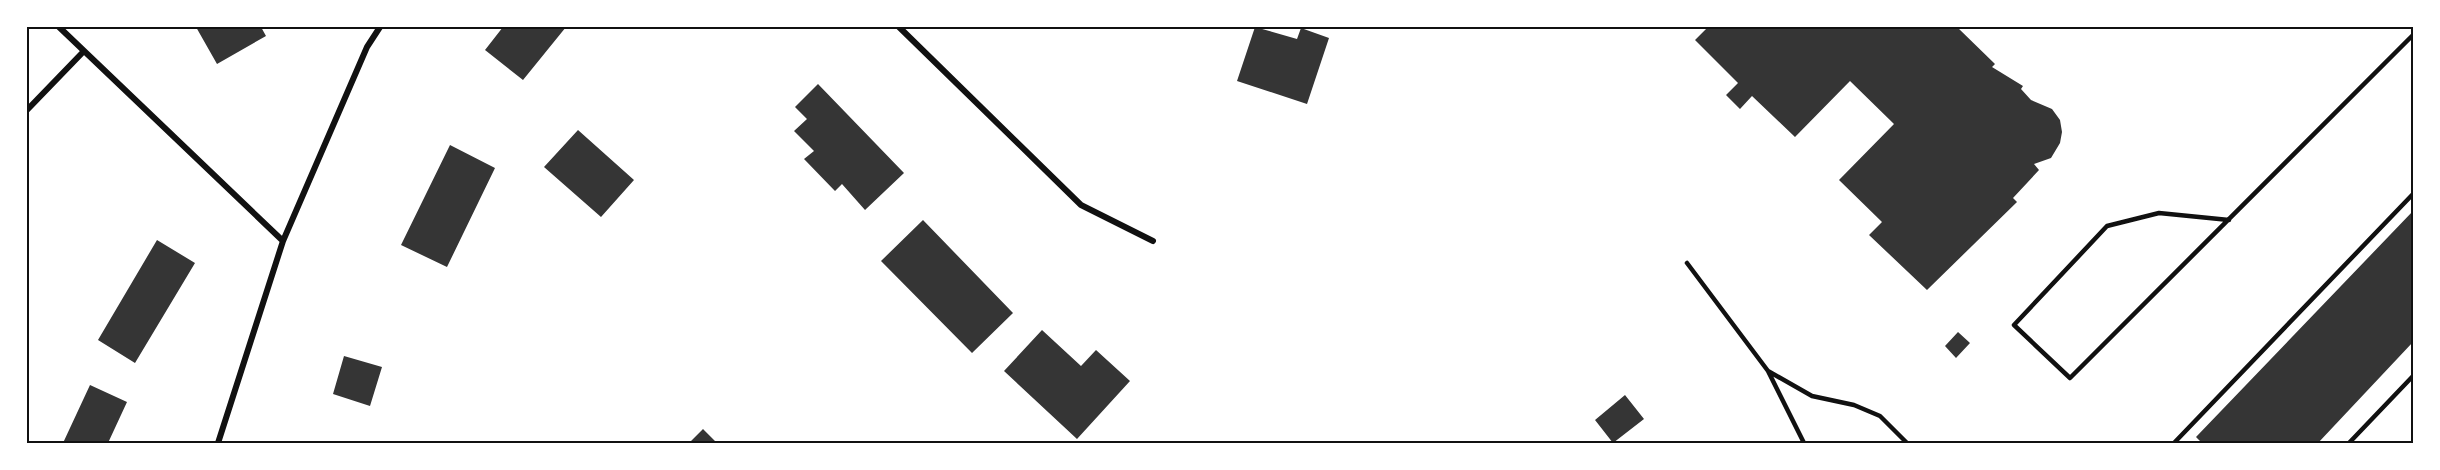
<svg xmlns="http://www.w3.org/2000/svg" width="2440" height="470" font-family="'PT Sans',sans-serif">
  <rect width="100%" height="100%" fill="#fff"/>
  <!-- building -->
  <path fill="#353535" d="M196 27H261L266 36 217 64Z
    M503 27H566L523 80 485 50Z
    M1255 27 1297 39 1301 28 1329 38 1307 104 1237 81Z
    M1708 27H1957L1995 64 1992 67 2023 86 2021 89 2031 100 2052 109 2060 120 2062 132 2060 143 2051 158 2034 164 2039 170 2013 198 2017 202 1927 290 1869 235 1882 222 1839 180 1894 124 1850 81 1795 137 1752 96 1740 109 1726 95 1738 83 1695 40Z
    M818 84 904 173 865 210 842 184 835 191 804 159 814 151 794 131 807 119 795 107Z
    M578 130 634 180 601 217 544 167Z
    M450 145 495 168 447 267 401 245Z
    M2413 211V342L2318 443H2202L2196 437Z
    M923 220 1013 313 972 353 881 261Z
    M157 240 195 263 135 363 98 340Z
    M1042 330 1081 366 1096 350 1130 381 1077 439 1004 371Z
    M1958 332 1970 343 1956 358 1945 346Z
    M344 356 382 367 370 406 333 394Z
    M90 385 127 402 108 443H63Z
    M1625 395 1644 419 1613 443 1595 420Z
    M703 429 717 443H689Z"/>
  <g fill="none" stroke-linecap="round" stroke-linejoin="round">
    <!-- service -->
    <path stroke="#111" stroke-width="4.5" d="M2229 220 2159 213 2107 226 2014 325 2070 378 2413 35
      M1687 263 1768 371 1812 396 1854 405 1880 416 1907 443
      M1768 371 1804 443
      M2174 443 2413 194
      M2349 443 2413 376"/>
    <!-- minor -->
    <path stroke="#111" stroke-width="6" d="M59 27 283 241
      M899 27 1081 205 1153 241
      M27 110 84 51
      M218 443 283 241 367 47 380 27"/>
  </g>
  <!-- border -->
  <rect width="2440" height="470" fill="none" stroke="#ffffff" stroke-width="57"/>
  <rect x="28" y="28" width="2384" height="414" fill="none" stroke="#111" stroke-width="2"/>
</svg>
